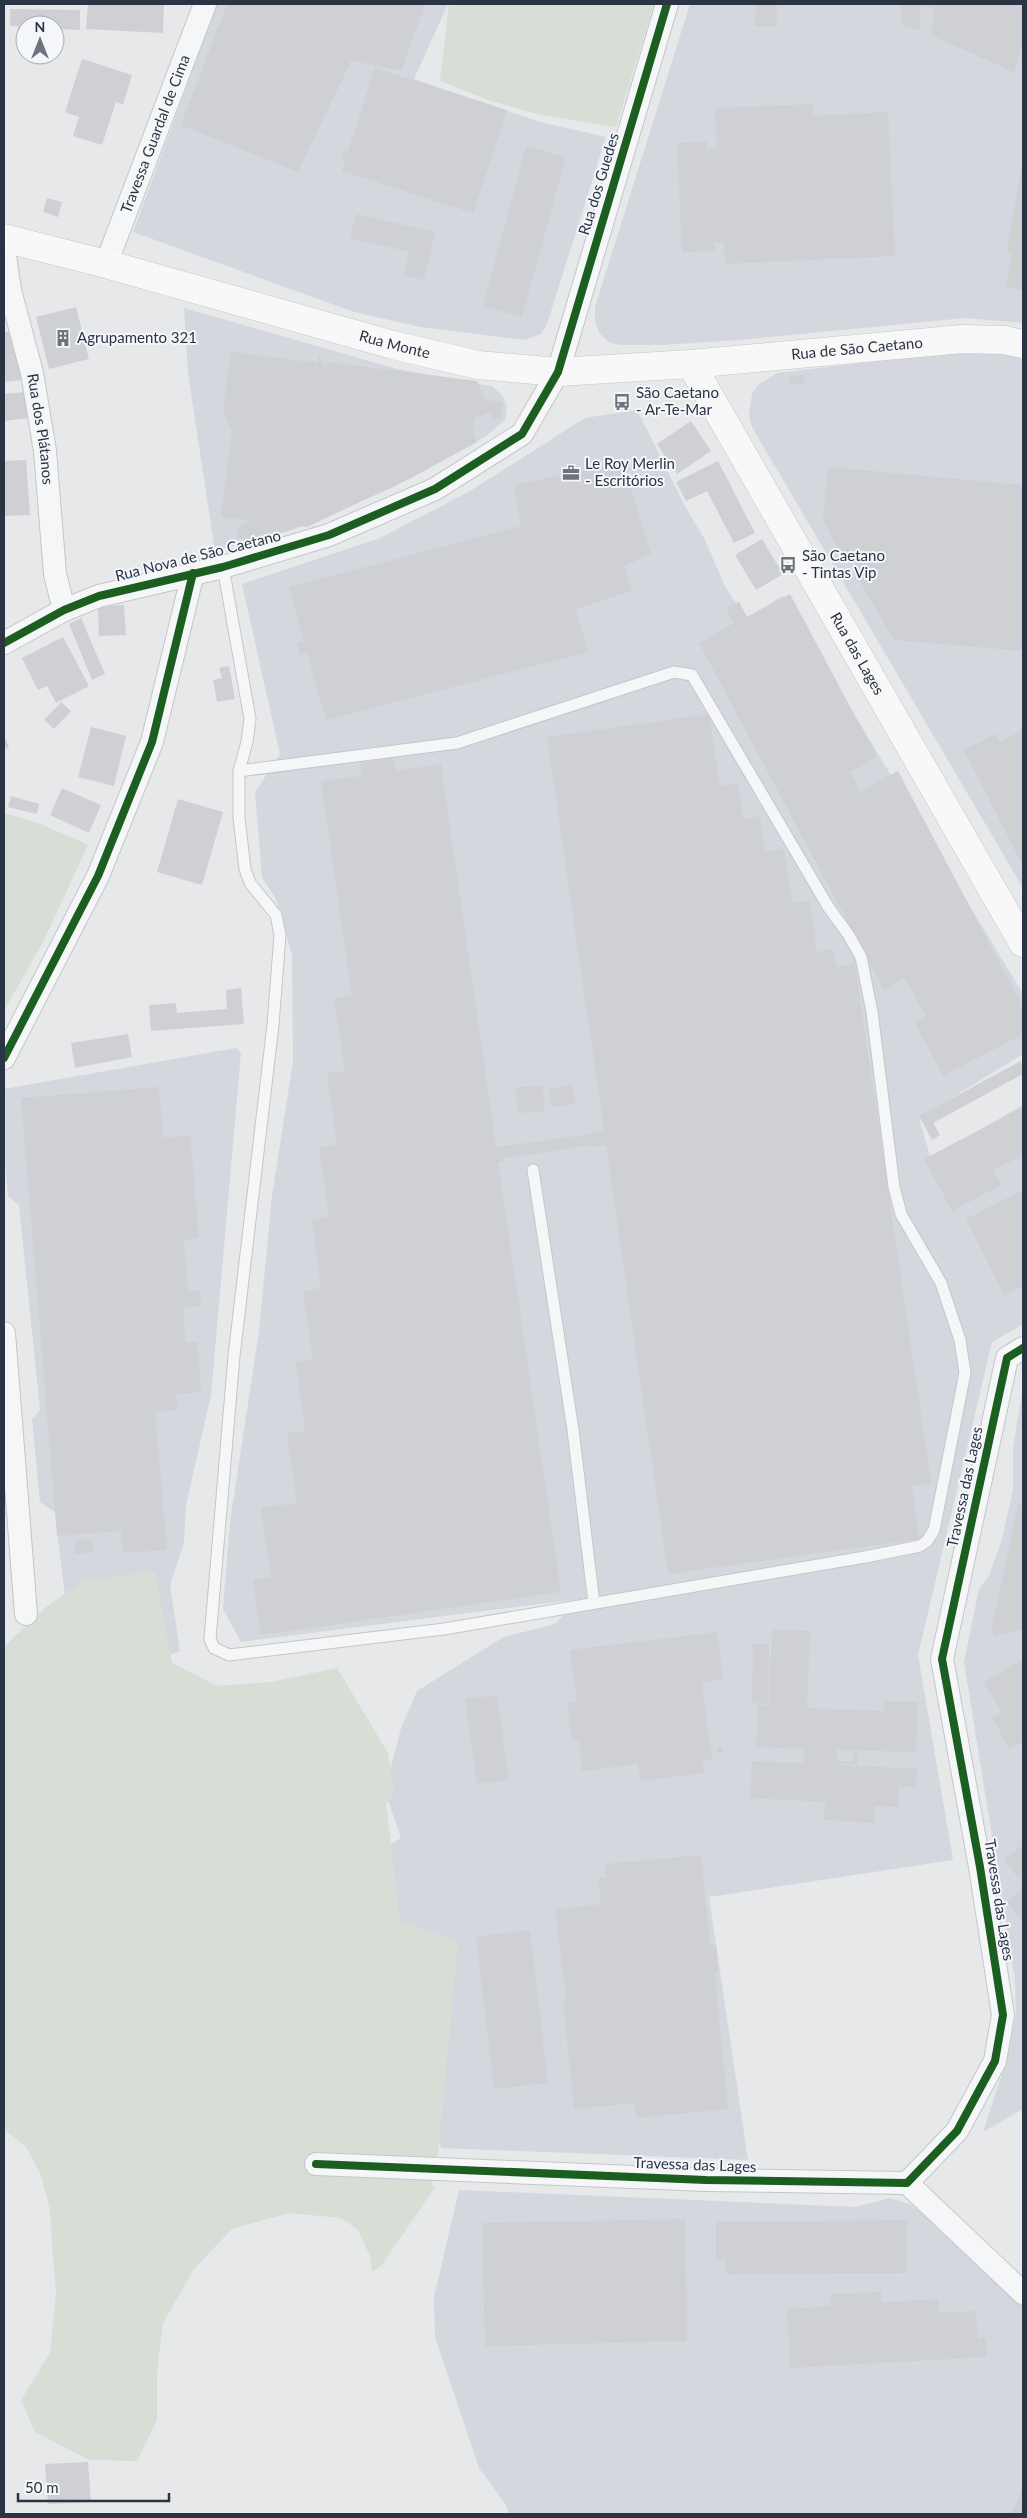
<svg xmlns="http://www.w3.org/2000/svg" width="1027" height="2518" font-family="Lato,sans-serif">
  <rect width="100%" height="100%" fill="#e6e8ea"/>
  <!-- built -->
  <path fill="#d4d7dd" d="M217 4H448L414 79 540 122 606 137 547 324 541 334 525 340 421 327 354 312 133 232Z
    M690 4H1023V323L965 318 739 340 662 345H620L609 342 599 333 595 320V307Z
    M184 308 397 369 491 386 502 395 507 407 505 420 485 437 394 487 296 529 215 551 188 373Z
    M962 351 996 353 1023 359V888L752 427 749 416 752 394 758 385 777 373Z
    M637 410 686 508 704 538 724 584 745 618 783 596 1023 994V1054L919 1118 930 1156 943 1151 1023 1105V1324L992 1342 918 1655 953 1860 709 1897 748 2160 441 2148 416 2046 336 1879 401 1838 385 1790 401 1728 417 1691 504 1637 555 1624 579 1599 241 1642 223 1609 230 1522 259 1331 272 1196 293 1061 292 955 276 899 262 877 255 792 280 754 242 584 380 538 472 490 585 418Z
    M236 1048 241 1053 211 1395 186 1505 184 1543 170 1585 180 1651 38 1702 4 1651 65 1597 55 1512 40 1502 32 1419 40 1410 19 1205 8 1196 4 1144V1089Z
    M1023 1387V2109L983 2132 1005 2065 1016 2015 1015 1979 964 1662 979 1589 989 1576 1002 1539 1013 1490V1448Z
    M459 2190 855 2207 890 2198 910 2204 989 2270 1019 2304 1023 2303V2514H509L506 2505 479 2468 435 2337 434 2297Z"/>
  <!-- green -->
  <path fill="#d6ded6" d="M449 4H654L616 127 541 115 488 100 440 81Z
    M5 813 41 824 88 845 43 942 4 1011Z
    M155 1571 172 1663 217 1686 271 1682 337 1668 388 1753 394 1793 386 1804 400 1921 458 1941 436 2177 433 2178 432 2186 435 2187 382 2265 372 2272 370 2256 358 2230 341 2218 289 2213 232 2229 194 2269 163 2323 157 2371V2420L137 2461 89 2460 35 2432 21 2400 50 2353 56 2293 53 2256 50 2210 41 2175 26 2147 4 2129V1647L46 1607 83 1581Z"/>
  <!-- building -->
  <path fill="#ced0d3" d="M88 4H164L163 33 86 29Z
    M227 4H425L402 70 351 61 298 172 181 125Z
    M756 4H777V27L755 26Z
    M902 4H1023V43L1014 72 932 36 933 7H920V31L902 25Z
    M10 9 80 10V30L55 29V25H25V40H18V26H10Z
    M82 59 132 75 123 105 116 102 102 145 73 136 79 117 65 112Z
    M375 68 507 110 473 213 342 171 345 159 341 157 343 150 348 151Z
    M813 104V116L888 112 895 256 725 264 724 242 714 243 715 251 682 252 677 143 707 142V149H717L715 108Z
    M526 146 566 157 522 317 483 306Z
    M1022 165 1023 166V290L1006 287 1012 252 1007 251Z
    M47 198 62 202 58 217 43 212Z
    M356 214 435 232 424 280 404 276 409 252 350 238Z
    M76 307 89 359 49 369 36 317Z
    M16 331 22 380 4 382V332Z
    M231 352 318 363 319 355 326 371 327 362 477 381 485 400 503 402 501 418 494 421 490 412 475 418 473 432 477 442 413 477 307 527 298 526 260 541 237 538 239 525 251 521 221 517 232 431 223 410Z
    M804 375V383L789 384V376Z
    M27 392 29 418 4 421V394Z
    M691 421 711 451 677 474 657 444Z
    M26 460 30 515 4 516V461Z
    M718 461 755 533 734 543 707 491 686 501 676 482Z
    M623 462 651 554 624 566 632 591 576 609 588 652 326 720 307 653 300 655 298 643 304 642 289 587 521 526 514 485Z
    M828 467 1023 485V651L894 640 855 573 856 552 839 551 823 519Z
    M762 539 783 574 756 590 735 555Z
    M790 594 877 757 850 772 860 791 898 771 1023 1007V1034L943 1076 915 1023 926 1017 905 978 884 990 699 643 734 623 726 608 739 602 747 617Z
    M124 605 126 635 99 636 98 607Z
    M81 618 105 674 92 680 69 624Z
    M63 637 89 686 56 703 47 686 38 690 22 658Z
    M229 666 235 699 217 702 213 680 222 678 219 668Z
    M61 702 71 711 54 729 44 720Z
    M709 714 720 786 738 783 743 819 760 816 765 852 784 849 792 903 810 901 817 952 833 949 836 967 855 964 931 1483 912 1486 919 1539 668 1574 606 1145 594 1147V1145L504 1158V1161L498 1162 561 1592 261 1635 253 1579 271 1577 261 1508 297 1503 287 1433 305 1431 296 1362 313 1360 303 1291 321 1288 312 1220 329 1217 319 1147 337 1145 327 1073 345 1071 334 999 352 996 321 781 362 776 360 763 393 758 395 771 441 764 496 1147 592 1134V1132L604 1130 547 737Z
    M91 727 126 736 114 786 78 777Z
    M1023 730V866L964 750 996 734 1000 742Z
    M4 735 9 747 4 750Z
    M62 788 101 805 89 833 50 815Z
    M11 796 39 804 37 814 8 807Z
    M178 799 223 812 202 885 157 872Z
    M241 988 244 1024 151 1031 149 1005 176 1003 177 1013 227 1009 226 990Z
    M128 1034 132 1057 75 1068 71 1043Z
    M1021 1061 1023 1074 933 1123 940 1135 932 1140 919 1116Z
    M573 1085 575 1104 552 1107 549 1089Z
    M543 1086 544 1112 517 1113 516 1087Z
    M159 1087 163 1138 190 1135 199 1238 184 1240 188 1291 200 1290 201 1306 183 1308 186 1343 197 1342 201 1392 176 1394 178 1410 155 1412 167 1550 123 1553 121 1531 57 1536 21 1098Z
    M1023 1107V1155L993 1170 1001 1185 952 1211 924 1159Z
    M1023 1190V1286L1004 1295 966 1219Z
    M1018 1504 1023 1505V1629L994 1636 992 1628Z
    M92 1540 93 1552 75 1554 74 1541Z
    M772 1630 810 1631 807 1708 884 1711V1701L918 1702 916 1752 837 1750V1761L853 1762V1752H858L857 1764 806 1763 917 1769 916 1787 899 1786 898 1807 875 1806 874 1823 824 1820 825 1802 750 1798 752 1761 803 1763 804 1749 825 1750 756 1747 758 1705 769 1706Z
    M717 1632 723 1679 702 1682 712 1760 703 1761 704 1773 640 1781 638 1764 582 1771 579 1740 572 1741 567 1703 577 1702 570 1650Z
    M753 1644H769L768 1704 752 1703Z
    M1023 1660V1742L1009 1749 992 1717 1002 1712 983 1682Z
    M497 1695 509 1780 477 1784 465 1699Z
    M717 1747H723V1752H717Z
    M1023 1845V1885L1004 1859Z
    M701 1855 710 1946 716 1945 719 1973 715 1974 728 2109 636 2118 634 2103 574 2109 563 1999H566L555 1910 601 1904 598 1878 606 1877 605 1864Z
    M1023 1889V1922L1007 1901Z
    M530 1930 548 2083 494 2089 476 1937Z
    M685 2219 687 2341 485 2346 482 2223Z
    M907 2220V2273L726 2274V2259H716V2222Z
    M881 2292 882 2302 939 2299V2313L976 2311 978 2339 986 2338 987 2357 790 2368 787 2309 831 2306 830 2294Z
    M88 2462 91 2502 48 2504 45 2464Z
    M1023 2488V2514H1011Z"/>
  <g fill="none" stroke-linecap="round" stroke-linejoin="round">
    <!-- service casing -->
    <g stroke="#c4c6c8" stroke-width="13">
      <path id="service" d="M223 567 250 719 247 742 239 771V818L245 869 250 883 276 915 280 935 273 1025 234 1356 210 1639 214 1648 229 1655 444 1629 865 1557 920 1546 927 1541 934 1530 965 1373 960 1340 941 1283 901 1214 894 1187 872 1012 861 957 848 934 829 908 692 675 674 672 457 743 239 771
        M533 1170 573 1430 594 1603"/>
    </g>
    <!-- minor casing -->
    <g stroke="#c4c6c8" stroke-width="24">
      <g id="minor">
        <path id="s1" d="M4 249 10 290 32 373 45 451 55 574 64 610"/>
        <path id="s2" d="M106 264 205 4"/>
        <path d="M4 643 64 610 99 596 223 567 329 535 435 489 522 434 558 372 667 4"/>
        <path d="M4 1058 98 876 152 742 193 573"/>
        <path d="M4 1333 26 1614"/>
        <path d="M316 2164 706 2180 907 2183 957 2131 995 2061 1003 2015 980 1867 942 1659 1007 1358 1023 1348"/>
        <path d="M907 2183 1023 2293"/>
      </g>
    </g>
    <!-- secondary casing -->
    <g stroke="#c4c6c8" stroke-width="29">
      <g id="secondary">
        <path id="s3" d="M4 238 106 264 393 345 478 365 558 372 691 364 962 339 1004 340 1023 344"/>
        <path id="s4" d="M691 364 1023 943"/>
      </g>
    </g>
    <!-- service -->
    <use href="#service" stroke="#f5f6f7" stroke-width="11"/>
    <!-- minor -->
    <use href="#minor" stroke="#f5f6f7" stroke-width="22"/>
    <!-- secondary -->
    <use href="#secondary" stroke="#f8f8f8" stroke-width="28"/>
    <!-- cycleway casing -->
    <g stroke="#f4f6f9" stroke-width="11">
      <path id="cycleway" d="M4 643 64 610 99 596 223 567 329 535 435 489 522 434 558 372 667 4
        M4 1058 98 876 152 742 193 573
        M316 2164 706 2180 907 2183 957 2131 995 2061 1003 2015 980 1867 942 1659 1007 1358 1023 1348"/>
    </g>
    <!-- cycleway -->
    <use href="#cycleway" stroke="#1b5e20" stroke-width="8"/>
  </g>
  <!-- icons -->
  <defs>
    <g id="building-bare" transform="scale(1.35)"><path d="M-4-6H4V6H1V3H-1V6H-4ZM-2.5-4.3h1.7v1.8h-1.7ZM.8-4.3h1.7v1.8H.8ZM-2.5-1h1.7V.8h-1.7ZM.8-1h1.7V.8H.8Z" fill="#6c737f" stroke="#f4f6f9" stroke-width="2.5" paint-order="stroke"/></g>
    <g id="bus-bare" transform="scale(1.35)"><path d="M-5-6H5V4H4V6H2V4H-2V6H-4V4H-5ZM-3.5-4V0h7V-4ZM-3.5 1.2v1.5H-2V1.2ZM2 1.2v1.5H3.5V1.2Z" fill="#6c737f" stroke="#f4f6f9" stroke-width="2.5" paint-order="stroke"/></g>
    <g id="office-bare" transform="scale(1.35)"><path d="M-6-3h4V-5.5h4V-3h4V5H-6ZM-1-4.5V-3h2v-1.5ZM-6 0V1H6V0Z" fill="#6c737f" stroke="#f4f6f9" stroke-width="2.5" paint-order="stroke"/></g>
  </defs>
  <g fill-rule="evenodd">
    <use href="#building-bare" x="63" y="338"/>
    <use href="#bus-bare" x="622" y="402"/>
    <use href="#office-bare" x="571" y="473"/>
    <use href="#bus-bare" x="788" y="565"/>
  </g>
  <g text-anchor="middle" stroke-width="4" stroke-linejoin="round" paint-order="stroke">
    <!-- street labels -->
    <g font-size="15" fill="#2b3445" stroke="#f4f6f9">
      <text dy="5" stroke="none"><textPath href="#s2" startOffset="139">Travessa Guardal de Cima</textPath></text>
      <text transform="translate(599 184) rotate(-73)" y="5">Rua dos Guedes</text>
      <text dy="5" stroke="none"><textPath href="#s3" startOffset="405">Rua Monte</textPath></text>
      <text dy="5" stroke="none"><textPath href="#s3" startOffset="871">Rua de São Caetano</textPath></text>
      <text dy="5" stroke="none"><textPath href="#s1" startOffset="184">Rua dos Plátanos</textPath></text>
      <text transform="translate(198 556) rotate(-14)" y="5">Rua Nova de São Caetano</text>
      <text dy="5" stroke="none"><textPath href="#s4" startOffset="334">Rua das Lages</textPath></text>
      <text transform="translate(965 1487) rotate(-78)" y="5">Travessa das Lages</text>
      <text transform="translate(999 1900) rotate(81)" y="5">Travessa das Lages</text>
      <text transform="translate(695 2165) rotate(2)" y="5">Travessa das Lages</text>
    </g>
    <!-- poi labels -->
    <g font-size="15" fill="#2b3445" stroke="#f4f6f9" text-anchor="start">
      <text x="77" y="343">Agrupamento 321</text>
      <text x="636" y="398">São Caetano<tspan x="636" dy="17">- Ar-Te-Mar</tspan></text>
      <text x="585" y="469">Le Roy Merlin<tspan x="585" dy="17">- Escritórios</tspan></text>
      <text x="802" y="561">São Caetano<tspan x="802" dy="17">- Tintas Vip</tspan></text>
    </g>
  </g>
  <!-- border -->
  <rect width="1027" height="2518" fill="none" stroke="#2b3445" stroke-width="10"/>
  <!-- north arrow -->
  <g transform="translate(40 40)"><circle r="24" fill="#f4f6f9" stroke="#a4a8b1"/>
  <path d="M0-4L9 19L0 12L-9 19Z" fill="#6c737f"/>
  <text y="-8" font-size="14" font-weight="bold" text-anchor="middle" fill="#2b3445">N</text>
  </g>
  <!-- scale -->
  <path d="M18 2493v8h151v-8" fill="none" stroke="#2b3445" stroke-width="2.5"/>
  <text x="25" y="2493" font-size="15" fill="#2b3445" stroke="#f4f6f9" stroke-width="4" paint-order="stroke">50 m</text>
</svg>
